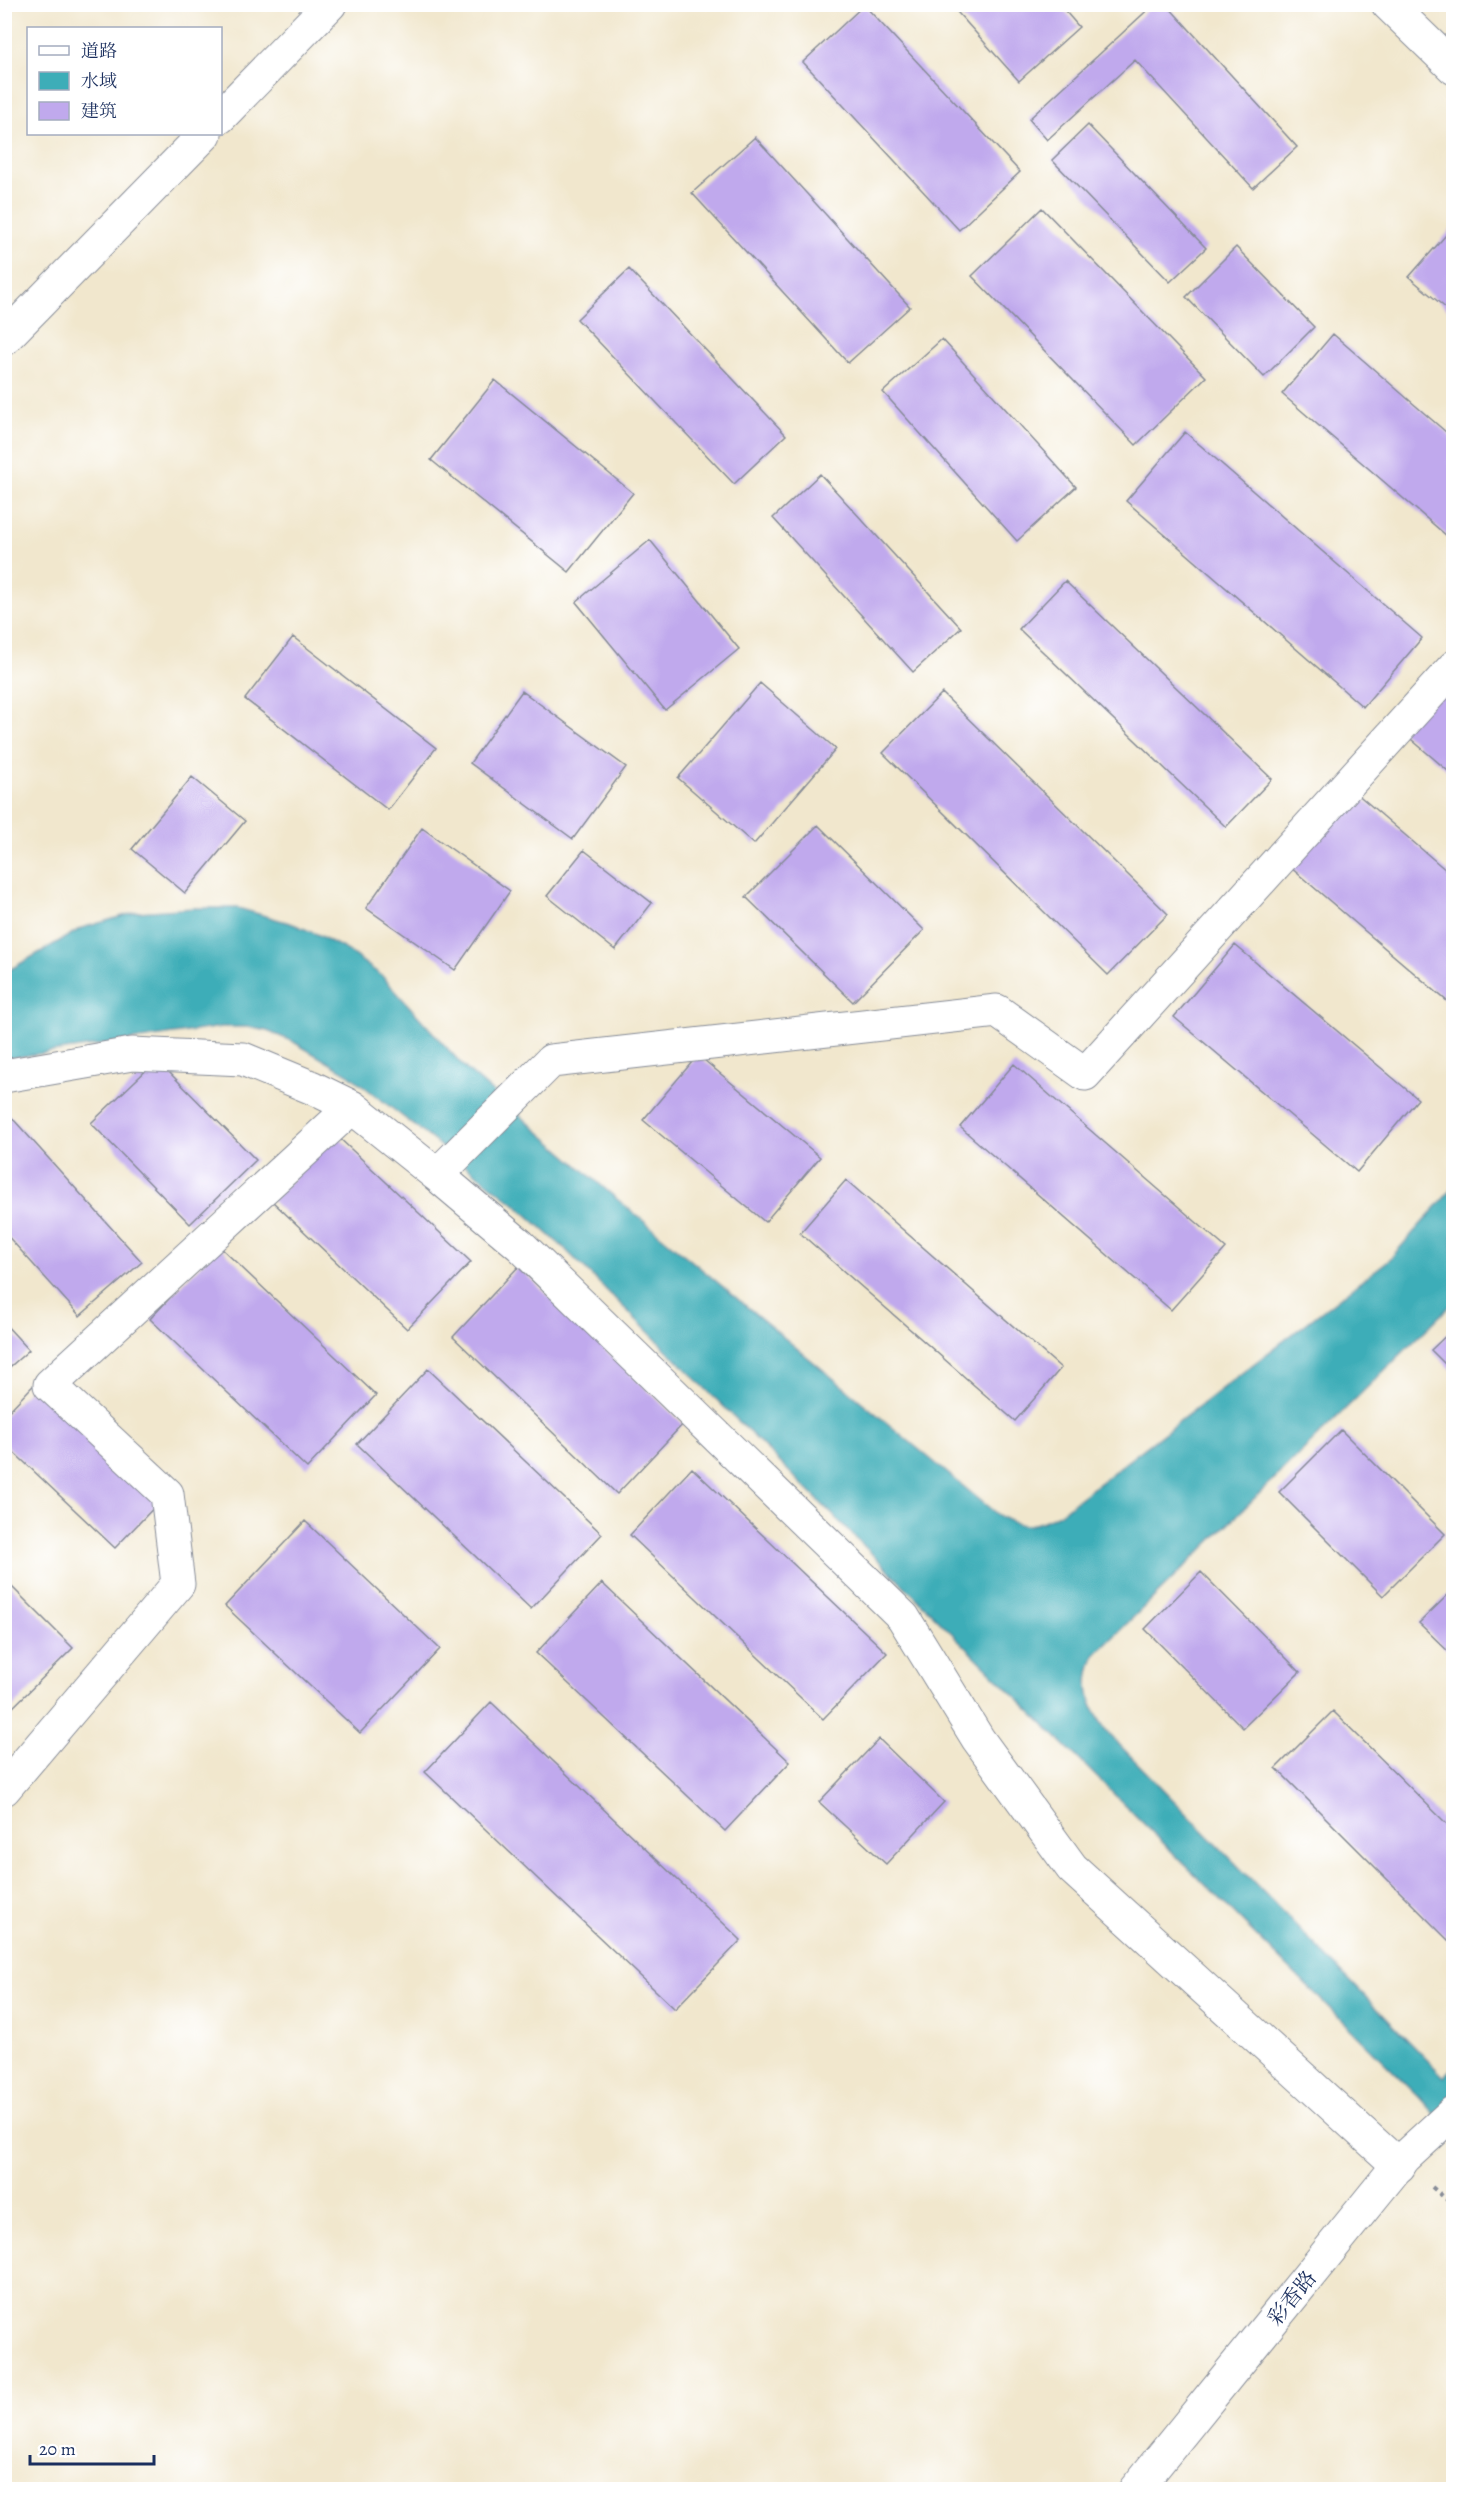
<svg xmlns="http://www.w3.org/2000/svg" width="1458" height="2494" font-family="Alegreya,'Noto Serif SC',serif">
  <rect width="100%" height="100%" fill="#fff"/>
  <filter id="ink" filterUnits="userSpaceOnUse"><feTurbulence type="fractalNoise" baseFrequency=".0167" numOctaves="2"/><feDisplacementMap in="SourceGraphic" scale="12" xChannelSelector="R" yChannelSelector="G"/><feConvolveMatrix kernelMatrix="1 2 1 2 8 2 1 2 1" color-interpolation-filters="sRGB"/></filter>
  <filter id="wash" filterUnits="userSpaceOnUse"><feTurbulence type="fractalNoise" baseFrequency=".008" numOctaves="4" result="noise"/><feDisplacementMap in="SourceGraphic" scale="24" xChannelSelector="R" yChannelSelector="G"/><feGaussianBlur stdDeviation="1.35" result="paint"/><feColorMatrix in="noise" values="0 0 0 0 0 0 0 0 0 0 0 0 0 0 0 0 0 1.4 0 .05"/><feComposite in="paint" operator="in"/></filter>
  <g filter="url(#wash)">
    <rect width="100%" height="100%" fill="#f1e7cd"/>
    <!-- water -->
    <path fill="#3dadb8" stroke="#2c6e8b" stroke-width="1.5" d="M194 908H238L293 924 319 935 348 951 382 976 466 1069 617 1199 998 1515C1023 1530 1034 1527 1059 1514L1390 1259 1453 1188V1303L1094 1656C1082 1687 1089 1705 1107 1732L1444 2077 1453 2068V2135L1419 2097 566 1250 515 1204 348 1074 292 1041 267 1031 248 1027H221L5 1059 4 973 82 928 137 912Z"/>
    <g id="blocks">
      <!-- building -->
      <path fill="#c0a9ed" d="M950 4H1059L1079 27 1019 81Z
        M1154 4H1166L1297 147 1253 188 1135 60 1047 140 1029 119Z
        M864 5 1020 172 959 230 803 62Z
        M1088 125 1206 248 1170 282 1052 160Z
        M755 137 910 307 848 363 692 193Z
        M1042 208 1206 377 1136 445 972 276Z
        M1454 226V315L1409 277Z
        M1236 247 1314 327 1264 377 1186 297Z
        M629 269 786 435 734 484 577 319Z
        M1333 334 1454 439V542L1282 394Z
        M942 339 1076 487 1017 541 883 392Z
        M495 380 633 493 569 572 431 460Z
        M1185 432 1422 638 1363 707 1126 501Z
        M820 474 961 628 913 672 773 518Z
        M650 540 739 649 665 710 576 602Z
        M1065 581 1272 779 1226 827 1019 629Z
        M293 637 436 748 388 810 245 699Z
        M1454 664V776L1398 728Z
        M760 683 836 749 754 844 678 778Z
        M522 691 626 767 573 839 470 763Z
        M942 693 1168 914 1108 975 883 753Z
        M192 777 245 821 185 893 132 849Z
        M1355 792 1454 877V1007L1290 867Z
        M818 825 924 930 853 1002 746 897Z
        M422 828 510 891 455 970 366 908Z
        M584 850 652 903 615 950 547 896Z
        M1235 945 1418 1099 1357 1172 1174 1017Z
        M698 1055 820 1157 765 1222 643 1120Z
        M157 1060 256 1160 190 1224 91 1123Z
        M1014 1064 1226 1248 1171 1310 960 1127Z
        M4 1109 142 1262 80 1316 4 1232Z
        M335 1134 471 1262 407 1329 272 1201Z
        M846 1180 1061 1368 1015 1421 800 1233Z
        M219 1246 376 1395 307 1468 150 1319Z
        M518 1267 683 1424 617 1494 453 1337Z
        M4 1323 29 1350 4 1372Z
        M1454 1328V1373L1431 1350Z
        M50 1368 167 1494 115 1548 4 1443V1416Z
        M428 1369 602 1534 531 1609 357 1444Z
        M1341 1430 1445 1534 1383 1596 1279 1492Z
        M692 1468 887 1653 823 1719 630 1535Z
        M305 1521 440 1649 360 1733 225 1606Z
        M1201 1572 1300 1672 1243 1728 1145 1629Z
        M4 1579 73 1648 4 1716Z
        M602 1583 790 1762 725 1831 536 1653Z
        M1454 1589V1657L1419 1623Z
        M491 1702 741 1940 675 2009 425 1772Z
        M1333 1711 1454 1831V1946L1276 1768Z
        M879 1739 944 1802 886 1864 819 1802Z"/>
    </g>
  </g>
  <g filter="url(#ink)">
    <use href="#blocks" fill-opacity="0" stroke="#868b96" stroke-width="1.5"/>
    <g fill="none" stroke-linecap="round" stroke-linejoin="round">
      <!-- minor casing -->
      <g stroke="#868b96" stroke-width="35">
        <path id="minor" d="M1388 4 1454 68
          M220 117 330 4
          M4 339 205 134
          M4 1076 132 1054 243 1059 313 1088 352 1107 437 1175 520 1245 903 1617 978 1739 1072 1868 1399 2166
          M437 1175 551 1061 997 1011 1085 1074 1454 667
          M4 1789 178 1584 167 1494 50 1385 352 1107"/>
      </g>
      <!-- tertiary casing -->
      <g stroke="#868b96" stroke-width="35">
        <path id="tertiary" d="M1135 2490 1405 2157 1454 2112"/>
      </g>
      <!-- path -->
      <path stroke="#868b96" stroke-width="4" stroke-dasharray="4.5 4.5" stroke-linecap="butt" d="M1432 2187 1454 2206"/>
      <!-- minor -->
      <use href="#minor" stroke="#fff" stroke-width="33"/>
      <!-- tertiary -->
      <use href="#tertiary" stroke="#fff" stroke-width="33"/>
    </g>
  </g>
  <g text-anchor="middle" stroke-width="4.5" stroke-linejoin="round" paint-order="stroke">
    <!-- street labels -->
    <g font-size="21" fill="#1b2f5e" stroke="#fff">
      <text transform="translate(1292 2298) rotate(-51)" y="7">彩香路</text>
    </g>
  </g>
  <!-- margin -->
  <rect width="1458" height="2494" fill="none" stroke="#fff" stroke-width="24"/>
  <!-- legend -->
  <rect x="27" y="27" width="195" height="108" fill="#ffffff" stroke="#a4acbf" stroke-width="1.5"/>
  <rect x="39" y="46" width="30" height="9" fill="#ffffff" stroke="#a4acbf" stroke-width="1.5"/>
  <text x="81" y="57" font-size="18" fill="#1b2f5e">道路</text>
  <rect x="39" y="72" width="30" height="18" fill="#3dadb8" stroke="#a4acbf" stroke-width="1.5"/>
  <text x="81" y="87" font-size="18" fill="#1b2f5e">水域</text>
  <rect x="39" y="102" width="30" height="18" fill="#c0a9ed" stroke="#a4acbf" stroke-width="1.5"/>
  <text x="81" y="117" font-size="18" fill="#1b2f5e">建筑</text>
  <!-- scale -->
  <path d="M30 2455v9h124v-9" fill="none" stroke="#1b2f5e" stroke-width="3"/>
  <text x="39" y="2455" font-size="18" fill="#1b2f5e" stroke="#ffffff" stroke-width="4.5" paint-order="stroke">20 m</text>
</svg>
